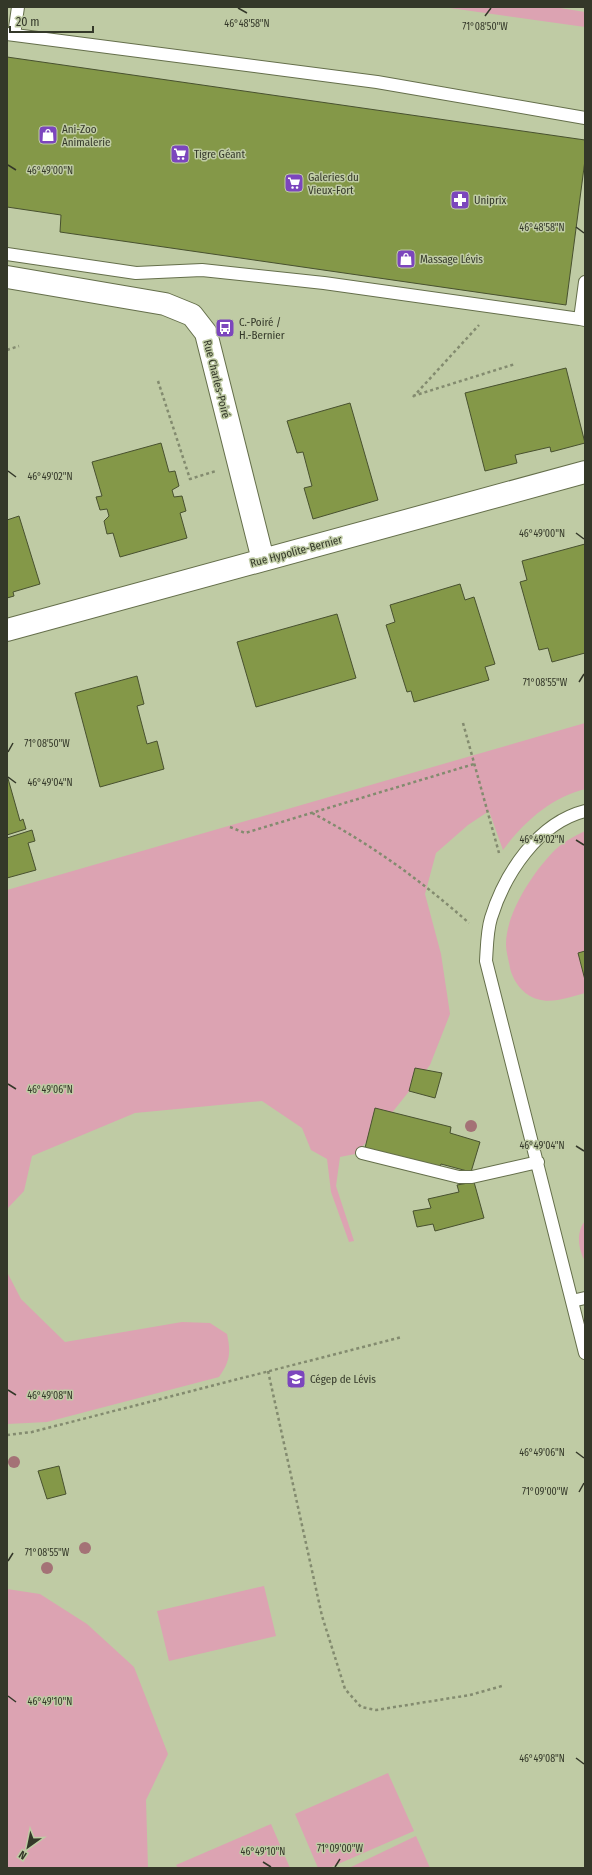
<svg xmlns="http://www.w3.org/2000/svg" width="592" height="1875" font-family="'Fira Sans Condensed',sans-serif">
  <rect width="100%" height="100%" fill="#bfcba4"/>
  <!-- green -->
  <path fill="#dca3b2" d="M443 7H554L585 12V27Z
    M585 723V789C550 798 524 822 503 850L489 811 468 825 436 853 425 894 441 954 450 1014 430 1065 379 1129 355 1154 340 1157 336 1186 354 1241 349 1242 331 1192 327 1159 311 1150 302 1128 262 1101 135 1113 32 1156 24 1191 7 1209V890Z
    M585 831V951L579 953 585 980V993C570 997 552 1004 537 999 523 995 513 981 510 968 509 961 506 952 506 944 506 914 532 874 552 853 561 843 573 837 585 831Z
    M585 1221V1261C578 1249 576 1232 585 1221Z
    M7 1272 21 1299 65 1342 182 1322 210 1323 227 1334C231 1353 230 1361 219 1377L47 1422 7 1424Z
    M264 1586 276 1636 169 1661 157 1611Z
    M7 1589 40 1594 87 1624 134 1667 168 1754 146 1800 148 1868H7Z
    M388 1773 414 1831 329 1868H318L295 1814Z
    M271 1824 290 1868H178L176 1865Z
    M416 1836 430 1868H349Z"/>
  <!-- building -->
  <path fill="#849848" stroke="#48512f" d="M7 57 585 140V160L566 305 60 232 61 215 7 207Z
    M566 368 585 443 551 452 550 447 515 455 517 463 485 471 465 393Z
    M350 403 378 500 313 519 304 488 312 486 303 452 297 453 287 421Z
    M161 443 169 472 175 471 179 486 172 490 174 497 182 496 186 511 180 513 187 538 120 557 113 533 107 534 104 521 109 516 107 509 100 510 96 497 102 496 92 462Z
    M19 516 40 584 13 592 14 596 7 598V520Z
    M585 544V653L552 662 548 648 539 650 520 582 527 580 522 561Z
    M460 584 465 600 474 597 495 664 485 667 489 680 414 702 411 691 407 692 386 625 395 622 390 605Z
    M337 614 356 678 256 707 237 642Z
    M137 676 144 704 137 706 147 744 157 741 164 769 100 787 75 693Z
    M7 775 20 821 23 819 26 829 7 835Z
    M32 830 35 841 28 843 36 870 7 878V838Z
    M585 951V980L578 953Z
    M415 1068 442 1073 435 1098 409 1091Z
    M375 1108 451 1127 450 1133 480 1142 471 1172 441 1164 440 1167 365 1148Z
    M474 1182 484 1218 435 1231 433 1224 417 1227 413 1211 431 1208 428 1199 459 1192 457 1185Z
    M59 1466 66 1494 47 1499 38 1471Z"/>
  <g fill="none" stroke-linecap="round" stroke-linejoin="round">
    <!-- service casing -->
    <g stroke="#656f4b" stroke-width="14">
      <path id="service" d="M7 34 377 82 585 118
        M14 35 18 7
        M7 254 136 273 202 270 324 283 580 319
        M585 282 580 319 585 320
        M585 811C538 823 505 873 491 918 487 931 487 946 486 961L585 1353
        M362 1153 459 1177H472L538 1162
        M572 1301 585 1298"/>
    </g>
    <!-- minor casing -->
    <g stroke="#656f4b" stroke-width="24">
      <path id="minor" d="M7 277 165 304 192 315 206 333 263 560
        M7 630 585 472"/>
    </g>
    <!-- path -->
    <path stroke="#838b6f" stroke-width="2.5" stroke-dasharray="3 3" stroke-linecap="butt" d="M7 350 19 346
      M158 381 190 479 216 471
      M413 396 515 364
      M413 397 479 325
      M463 723 499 853
      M312 813C371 844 419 879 469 923
      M230 827 245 833 474 764
      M268 1371 322 1616 345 1689 361 1707 376 1710 470 1695 502 1686
      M7 1435 32 1432 402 1337"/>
    <!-- service -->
    <use href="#service" stroke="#fff" stroke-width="12"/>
    <!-- minor -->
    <use href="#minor" stroke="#fff" stroke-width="22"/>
  </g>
  <!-- trees -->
  <g fill="#a47276">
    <circle cx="471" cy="1126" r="6"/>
    <circle cx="14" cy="1462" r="6"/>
    <circle cx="85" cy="1548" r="6"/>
    <circle cx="47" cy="1568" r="6"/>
  </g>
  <!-- ticks -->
  <path fill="none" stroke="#343829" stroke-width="1.5" d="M238 8 247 13M485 16 491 8M8 165 16 170M576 227 584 233M8 471 16 477M576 533 584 539M579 682 584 674M8 752 13 743M8 777 16 783M576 840 584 845M8 1084 16 1089M576 1146 584 1151M8 1390 16 1395M576 1452 584 1458M579 1492 584 1483M8 1561 13 1553M8 1696 16 1702M576 1758 584 1764M263 1862 271 1867M335 1867 340 1859"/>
  <!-- icons -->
  <defs>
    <g id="shop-square" transform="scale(1)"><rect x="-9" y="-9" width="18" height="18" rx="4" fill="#7c46bd" stroke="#bfcba4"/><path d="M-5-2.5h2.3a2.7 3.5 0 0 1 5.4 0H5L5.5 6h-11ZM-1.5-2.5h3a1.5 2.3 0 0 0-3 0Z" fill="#fff"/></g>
    <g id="supermarket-square" transform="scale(1)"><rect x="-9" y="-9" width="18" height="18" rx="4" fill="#7c46bd" stroke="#bfcba4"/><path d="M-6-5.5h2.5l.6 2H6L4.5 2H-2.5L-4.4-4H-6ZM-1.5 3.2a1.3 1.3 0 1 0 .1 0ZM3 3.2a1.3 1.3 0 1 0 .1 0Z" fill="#fff"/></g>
    <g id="pharmacy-square" transform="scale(1)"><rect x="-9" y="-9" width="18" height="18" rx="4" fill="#7c46bd" stroke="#bfcba4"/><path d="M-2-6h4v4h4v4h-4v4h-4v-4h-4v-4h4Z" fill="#fff"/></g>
    <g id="bus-square" transform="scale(1)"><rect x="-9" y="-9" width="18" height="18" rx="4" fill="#7c46bd" stroke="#bfcba4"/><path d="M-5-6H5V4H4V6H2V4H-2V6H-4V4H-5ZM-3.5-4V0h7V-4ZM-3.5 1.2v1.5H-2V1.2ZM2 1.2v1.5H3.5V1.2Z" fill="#fff"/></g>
    <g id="university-square" transform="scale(1)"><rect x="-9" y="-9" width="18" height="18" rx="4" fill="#7c46bd" stroke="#bfcba4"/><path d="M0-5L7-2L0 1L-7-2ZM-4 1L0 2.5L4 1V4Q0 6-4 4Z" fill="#fff"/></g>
  </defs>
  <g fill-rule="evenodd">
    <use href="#shop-square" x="48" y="135"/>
    <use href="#supermarket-square" x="180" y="154"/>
    <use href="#supermarket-square" x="294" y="183"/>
    <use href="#pharmacy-square" x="460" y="200"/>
    <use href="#shop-square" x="406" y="259"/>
    <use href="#bus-square" x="225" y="328"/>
    <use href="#university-square" x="296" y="1379"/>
  </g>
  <g text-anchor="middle" stroke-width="3" stroke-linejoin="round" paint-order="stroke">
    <!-- poi labels -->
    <g font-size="11" fill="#343829" stroke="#bfcba4" text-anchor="start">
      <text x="62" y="133">Ani-Zoo<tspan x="62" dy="13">Animalerie</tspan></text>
      <text x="194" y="158">Tigre Géant</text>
      <text x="308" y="181">Galeries du<tspan x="308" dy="13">Vieux-Fort</tspan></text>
      <text x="474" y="204">Uniprix</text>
      <text x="420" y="263">Massage Lévis</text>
      <text x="239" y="326">C.-Poiré /<tspan x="239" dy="13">H.-Bernier</tspan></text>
      <text x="310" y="1383">Cégep de Lévis</text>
    </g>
    <!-- street labels -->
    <g font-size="11" fill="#343829" stroke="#bfcba4">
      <text transform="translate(217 379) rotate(76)" y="4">Rue Charles-Poiré</text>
      <text transform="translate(296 551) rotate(-15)" y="4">Rue Hypolite-Bernier</text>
    </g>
  </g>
  <g font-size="10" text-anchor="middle" fill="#343829" stroke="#bfcba4" stroke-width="3" stroke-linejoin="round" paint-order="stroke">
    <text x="247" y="27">46°48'58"N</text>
    <text x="485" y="30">71°08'50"W</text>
    <text x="50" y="174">46°49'00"N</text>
    <text x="542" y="231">46°48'58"N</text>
    <text x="50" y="480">46°49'02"N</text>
    <text x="542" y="537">46°49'00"N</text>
    <text x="545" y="686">71°08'55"W</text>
    <text x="47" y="747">71°08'50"W</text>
    <text x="50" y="786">46°49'04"N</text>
    <text x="542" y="843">46°49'02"N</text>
    <text x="50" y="1093">46°49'06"N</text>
    <text x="542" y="1149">46°49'04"N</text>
    <text x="50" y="1399">46°49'08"N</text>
    <text x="542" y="1456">46°49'06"N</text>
    <text x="545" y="1495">71°09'00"W</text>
    <text x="47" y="1556">71°08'55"W</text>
    <text x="50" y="1705">46°49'10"N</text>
    <text x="542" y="1762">46°49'08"N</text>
    <text x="340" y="1852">71°09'00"W</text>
    <text x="263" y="1855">46°49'10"N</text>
  </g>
  <!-- border -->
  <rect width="592" height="1875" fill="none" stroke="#343829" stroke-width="16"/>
  <!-- north arrow -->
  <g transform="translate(28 1847) rotate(213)" stroke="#bfcba4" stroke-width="3" paint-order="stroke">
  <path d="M0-3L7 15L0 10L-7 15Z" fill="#343829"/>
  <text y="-6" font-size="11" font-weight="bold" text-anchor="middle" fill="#343829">N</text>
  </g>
  <!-- scale -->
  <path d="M10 26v6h83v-6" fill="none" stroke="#343829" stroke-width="2"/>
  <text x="16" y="26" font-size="12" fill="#343829" stroke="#bfcba4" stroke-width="3" paint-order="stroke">20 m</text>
</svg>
